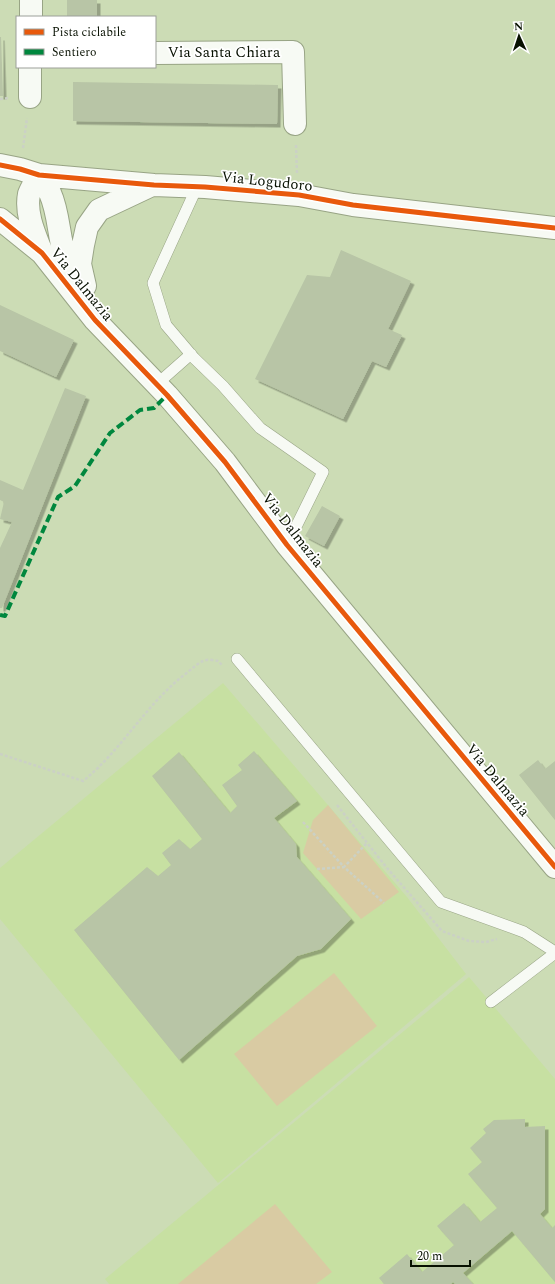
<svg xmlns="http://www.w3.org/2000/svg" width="555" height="1284" font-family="Spectral,serif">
  <defs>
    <filter id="shadow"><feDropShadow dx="3.5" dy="3.5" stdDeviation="0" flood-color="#0004"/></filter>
  </defs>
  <rect width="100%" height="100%" fill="#ccdcb5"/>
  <!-- built -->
  <path fill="#c7e0a2" d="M223 683 407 897 466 974 218 1183 0 919V868Z
    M469 977 555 1079V1284H109L105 1279Z"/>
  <!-- green -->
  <path fill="#d9cba3" d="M328 805 399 892 361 919 303 853 313 820Z
    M334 973 377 1026 277 1106 234 1054Z
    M275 1204 332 1272 316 1284H178Z"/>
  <!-- building -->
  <path fill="#b8c5a6" filter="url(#shadow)" d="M67 0H97V17H67Z
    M0 37H1L3 96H0Z
    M73 82 278 85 277 124 73 121Z
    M341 250 411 281 388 329 402 335 386 367 372 361 343 419 255 379 307 275 330 277Z
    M0 305 74 340 56 377 0 351Z
    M65 388 86 396 2 608H0V548L12 522 0 519 4 502 0 500V480L23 490Z
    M322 506 340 516 324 546 305 536Z
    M254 751 297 801 274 818 296 844 297 857 351 919 321 949 297 956 179 1060 74 930 147 867 158 876 171 865 162 853 179 839 190 849 202 839 152 776 179 752 230 813 237 806 222 785 242 770 238 765Z
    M538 760 545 769 555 761V820L519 775Z
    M525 1119V1127L545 1126V1209L540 1214 552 1228 555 1225V1282L512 1231 463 1273 473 1284H455L453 1282 451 1284H384L379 1278 407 1254 422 1272 454 1245 437 1226 464 1203 480 1222 497 1208 468 1174 482 1162 470 1148 486 1133 483 1129 494 1120Z"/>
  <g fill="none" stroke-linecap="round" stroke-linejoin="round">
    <!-- lane casing -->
    <g stroke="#98a485" stroke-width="12">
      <path id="lane" d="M197 187 153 283 166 325 194 358 223 386 260 428 323 472 287 545
        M157 384 191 354
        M237 659 441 902 524 932 555 952
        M491 1002 555 953"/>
    </g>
    <!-- street casing -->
    <g stroke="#98a485" stroke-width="24">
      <path id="street" d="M31 17V0
        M155 53 293 52 295 124
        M30 97V67"/>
    </g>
    <!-- secondary casing -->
    <g stroke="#98a485" stroke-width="24">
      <path id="secondary" d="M0 165 20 169 39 175 154 185 205 187 299 195 353 205 555 228
        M39 175C43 181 47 187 50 193 60 215 58 240 67 262 70 269 76 276 81 282
        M39 175C36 181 31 188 29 194 25 214 35 235 42 253
        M0 219 42 253 95 320 167 395 225 462 287 545 555 867
        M85 286 80 264 83 245 87 227 99 210 152 185"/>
    </g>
    <!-- path -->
    <path stroke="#cbd1c5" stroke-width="2.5" stroke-dasharray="3 2" stroke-linecap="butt" d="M0 99 9 98
      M296 145 297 174
      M23 148 27 118
      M0 754 83 781C123 749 147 702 188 672 193 668 198 663 203 661 207 659 214 660 218 661L222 665
      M337 805 387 868 442 931 469 941 486 942 497 939
      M303 822 344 867 367 843
      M317 869 344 867 384 903"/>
    <!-- lane -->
    <use href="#lane" stroke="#f7faf4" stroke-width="11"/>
    <!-- street -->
    <use href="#street" stroke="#f7faf4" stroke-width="22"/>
    <!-- secondary -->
    <use href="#secondary" stroke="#f7faf4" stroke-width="22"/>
    <!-- quiet -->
    <path stroke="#00873e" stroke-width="4" stroke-dasharray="8 4" stroke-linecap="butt" d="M0 615 5 616 58 497 75 486 110 433 140 410 154 408 167 395"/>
    <!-- cycleway casing -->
    <g stroke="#fff" stroke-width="8">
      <path id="cycleway" d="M0 165 20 169 39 175 154 185 205 187 299 195 353 205 555 228
        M0 219 42 253 95 320 167 395 225 462 287 545 555 867"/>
    </g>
    <!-- cycleway -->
    <use href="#cycleway" stroke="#e8590c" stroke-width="5"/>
  </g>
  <g text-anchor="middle" stroke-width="3.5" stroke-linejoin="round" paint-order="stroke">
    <!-- street labels -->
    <g font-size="15" fill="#071000" stroke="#fff">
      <text x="224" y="57">Via Santa Chiara</text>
      <text transform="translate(267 181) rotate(6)" y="5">Via Logudoro</text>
      <text transform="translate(82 284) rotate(51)" y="5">Via Dalmazia</text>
      <text transform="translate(293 530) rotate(52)" y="5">Via Dalmazia</text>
      <text transform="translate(498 780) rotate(50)" y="5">Via Dalmazia</text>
    </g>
  </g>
  <!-- legend -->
  <rect x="16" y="16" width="140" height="52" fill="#ffffff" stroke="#9c9f99"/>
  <rect x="24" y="29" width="20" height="6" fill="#e8590c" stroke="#9c9f99"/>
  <text x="52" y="36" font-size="12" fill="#071000">Pista ciclabile</text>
  <rect x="24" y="49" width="20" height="6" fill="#00873e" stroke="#9c9f99"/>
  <text x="52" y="56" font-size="12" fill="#071000">Sentiero</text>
  <!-- north arrow -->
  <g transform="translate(519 36) rotate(357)" stroke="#ffffff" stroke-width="3" paint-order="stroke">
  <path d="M0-3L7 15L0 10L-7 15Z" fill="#071000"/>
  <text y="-6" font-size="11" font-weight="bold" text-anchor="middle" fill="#071000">N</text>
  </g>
  <!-- scale -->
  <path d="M411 1260v6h59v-6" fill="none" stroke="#071000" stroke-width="2"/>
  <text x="417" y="1260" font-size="12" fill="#071000" stroke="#ffffff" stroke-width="3" paint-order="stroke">20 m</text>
</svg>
